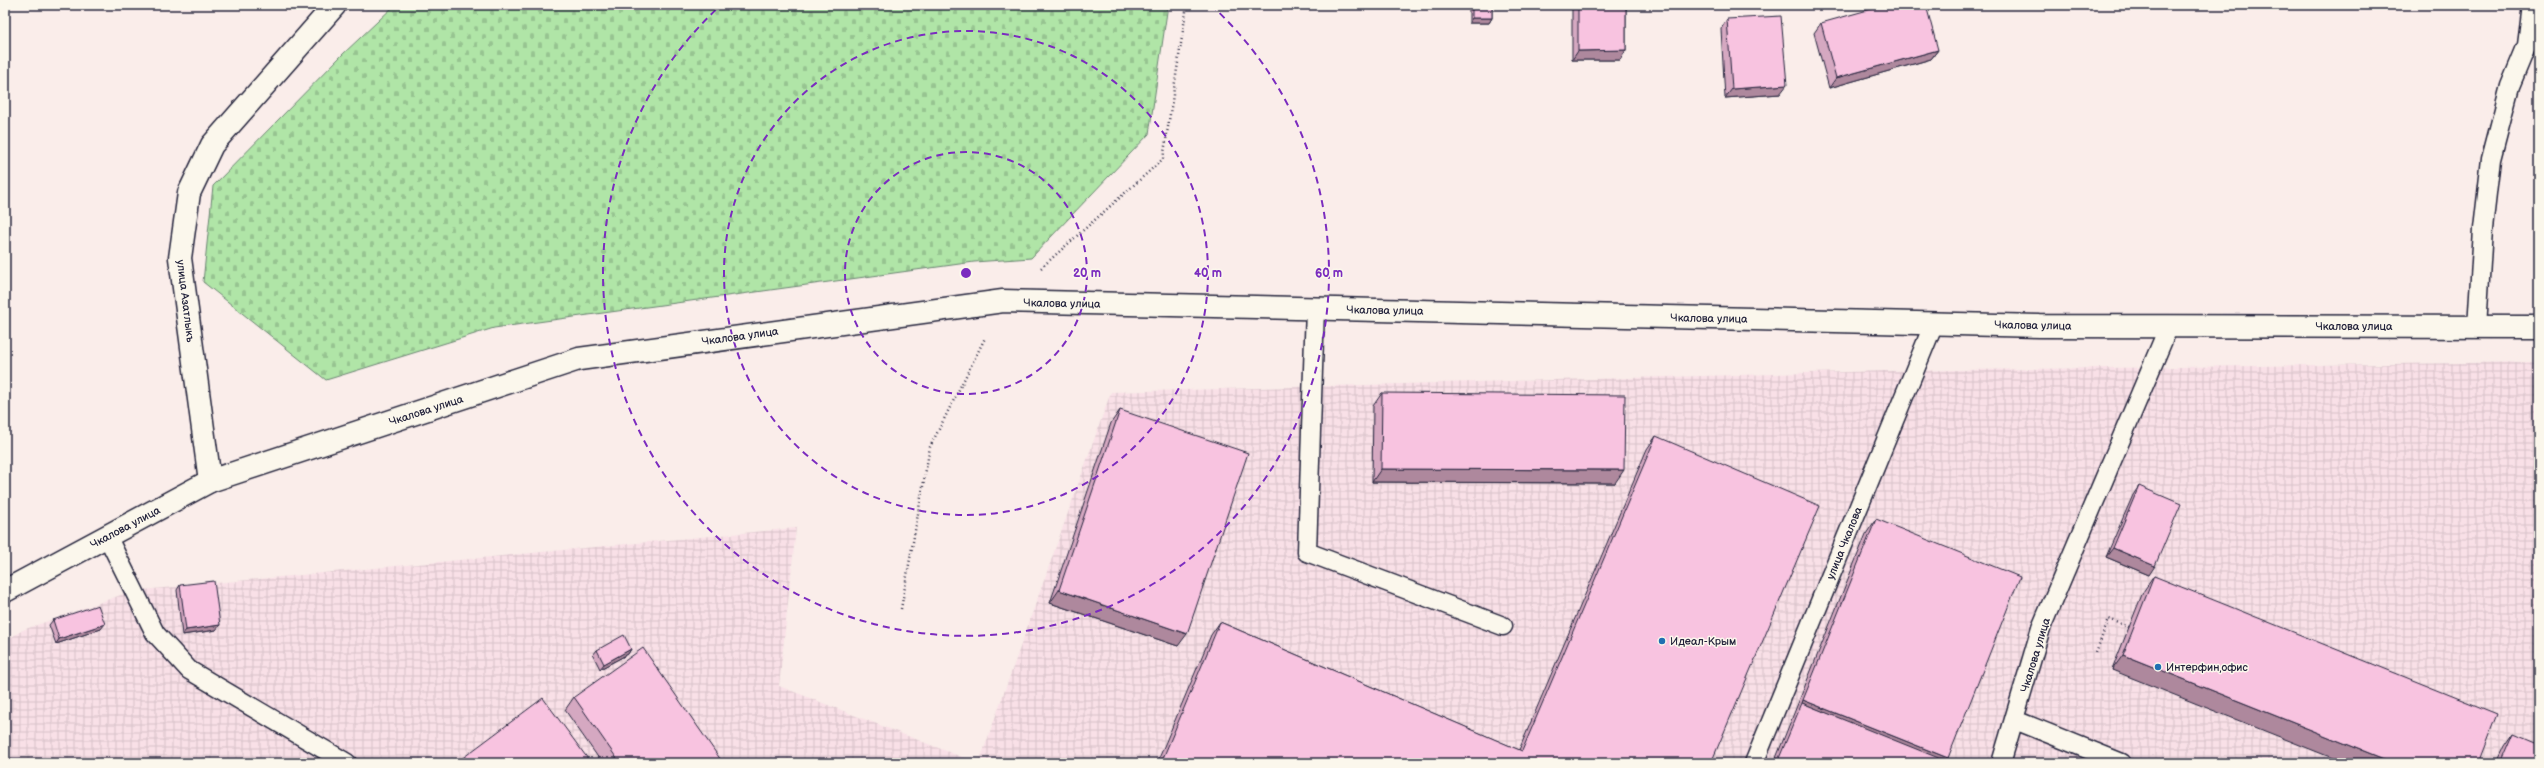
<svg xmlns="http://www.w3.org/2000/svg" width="2544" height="768" font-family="'Balsamiq Sans',sans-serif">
  <defs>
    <pattern id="industrial-grid" width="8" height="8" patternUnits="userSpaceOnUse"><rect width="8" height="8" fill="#f9e0e7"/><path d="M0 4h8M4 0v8" fill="none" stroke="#d5c0c7"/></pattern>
    <pattern id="cemetery-stones" width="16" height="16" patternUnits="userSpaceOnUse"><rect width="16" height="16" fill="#b0e5a7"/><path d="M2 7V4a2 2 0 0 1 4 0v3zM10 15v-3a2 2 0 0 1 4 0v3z" fill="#97c491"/></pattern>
  </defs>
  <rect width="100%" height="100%" fill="#faedea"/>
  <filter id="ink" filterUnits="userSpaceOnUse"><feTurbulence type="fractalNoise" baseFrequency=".025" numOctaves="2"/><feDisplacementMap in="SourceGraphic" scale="8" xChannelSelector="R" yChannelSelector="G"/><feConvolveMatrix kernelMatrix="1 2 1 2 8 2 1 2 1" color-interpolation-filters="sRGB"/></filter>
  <g filter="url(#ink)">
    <!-- industrial -->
    <path fill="url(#industrial-grid)" d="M2539 362V763H979L1111 392 1885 371Z
      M796 528 779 686 977 763H5V641L23 630 132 591Z"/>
    <!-- cemetery -->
    <path fill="url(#cemetery-stones)" stroke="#698471" d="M395 5H1168L1149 134 1031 258 974 262 494 328 326 380 203 282 213 186 343 54Z"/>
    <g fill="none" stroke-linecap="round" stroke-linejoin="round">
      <!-- service casing -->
      <g stroke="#22223b" stroke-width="21">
        <path id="service" d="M1315 308 1307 552 1503 626
          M2477 327 2483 229 2491 159 2510 86 2527 45 2532 5
          M107 536 155 633 189 670 347 763
          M2015 720 2122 763
          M1754 763 1934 323
          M2001 763 2041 628 2169 326"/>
      </g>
      <!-- minor casing -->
      <g stroke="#22223b" stroke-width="25">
        <path id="minor" d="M210 481 180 258 189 193 212 145 335 5"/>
      </g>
      <!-- tertiary casing -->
      <g stroke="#22223b" stroke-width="25">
        <path id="tertiary" d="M5 591 210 481 579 359 1003 301 2040 326 2539 327"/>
      </g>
      <!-- path -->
      <path stroke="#22223b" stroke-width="2.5" stroke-dasharray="1 3" stroke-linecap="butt" d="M1041 268 1163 159 1187 5
        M901 609 930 447 985 338
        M2096 652 2109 619 2129 627"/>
      <!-- service -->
      <use href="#service" stroke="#fbf7ec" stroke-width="18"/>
      <!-- minor -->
      <use href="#minor" stroke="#fbf7ec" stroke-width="22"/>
      <!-- tertiary -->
      <use href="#tertiary" stroke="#fbf7ec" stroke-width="22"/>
    </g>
    <!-- wall -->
    <path fill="#d5a8c1" stroke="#22223b" d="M1469 5H1492V18L1489 23H1469Z
      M1573 5H1626V50L1620 60H1572V7Z
      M1727 19 1780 94 1725 98 1721 29Z
      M1821 23 1938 50 1931 59 1829 88 1814 33Z
      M1382 393 1615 483 1372 482 1373 406Z
      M1120 410 1178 646 1050 603 1111 423Z
      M1656 436 1711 763H1157L1211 635 1220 622 1519 750 1647 449Z
      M2139 486 2149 575 2106 557 2133 495Z
      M1876 519 1948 758 1945 763H1774L1866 534Z
      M2154 576 2478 763 2112 670 2143 592Z
      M180 585 216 630 182 635 177 590Z
      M53 620 101 629 56 644 49 625Z
      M631 649 628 654 600 669 593 655 597 650Z
      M574 697 723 763H602L565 710Z
      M2513 733 2539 763H2496L2504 746Z"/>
    <!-- shaded-wall -->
    <path fill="#ae889d" stroke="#22223b" d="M1472 18H1492L1489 23H1469Z
      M1626 50 1620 60H1572L1578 51Z
      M1938 50 1931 59 1829 88 1836 78Z
      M1787 85 1780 94 1725 98 1732 89Z
      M1381 469 1624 470 1615 483 1372 482Z
      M2113 548 2155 566 2149 575 2106 557Z
      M1059 590 1187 634 1178 646 1050 603Z
      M105 624 101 629 56 644 59 639Z
      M220 625 216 630 182 635 186 630Z
      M631 649 628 654 600 669 604 664Z
      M2123 655 2394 763H2345L2112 670Z
      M1803 700 1948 758 1945 763 1802 703Z"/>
    <!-- building -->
    <path fill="#f8c3e0" stroke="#22223b" d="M1472 5H1492V18H1472Z
      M1578 5H1626V50L1578 51Z
      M1886 5H1926L1938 50 1836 78 1821 23Z
      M1781 16 1787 85 1732 89 1727 19Z
      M1382 393 1625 395 1624 470 1381 469Z
      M1120 410 1248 453 1187 634 1059 590Z
      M1656 436 1820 506 1711 763H1161L1220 622 1522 751Z
      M2139 486 2181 504 2155 566 2113 548Z
      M1876 519 2020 577 1948 758 1803 700Z
      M2154 576 2497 714 2478 763H2394L2123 655Z
      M214 581 220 625 186 630 180 585Z
      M98 605 105 624 59 639 53 620Z
      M624 635 631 649 604 664 597 650Z
      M643 648 723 763H620L574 697Z
      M543 698 591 763H456Z
      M1802 703 1946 761 1945 763H1777Z
      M2513 733 2539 744V763H2500Z"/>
  </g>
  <!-- distance rings -->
  <g fill="none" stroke="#7b2cbf" stroke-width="2" stroke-dasharray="7 5">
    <circle cx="966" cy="273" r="121"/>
    <circle cx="966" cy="273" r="242"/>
    <path d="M1211 5A363 363 0 1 1 721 5"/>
  </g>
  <!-- markers -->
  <g fill="#1f6fb2" stroke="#fbf7ec" stroke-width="1.5">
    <circle cx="1662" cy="641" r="4"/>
    <circle cx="2158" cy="667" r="4"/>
  </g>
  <g text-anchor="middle" stroke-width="3" stroke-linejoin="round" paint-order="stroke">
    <!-- street labels -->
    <g font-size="11" fill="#22223b" stroke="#fbf7ec">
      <text transform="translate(186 301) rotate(83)" y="4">улица Азатлыкъ</text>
      <text transform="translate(1062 303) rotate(1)" y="4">Чкалова улица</text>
      <text transform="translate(1385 310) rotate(1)" y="4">Чкалова улица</text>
      <text transform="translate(1709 318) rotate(1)" y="4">Чкалова улица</text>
      <text transform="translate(2033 325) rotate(1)" y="4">Чкалова улица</text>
      <text x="2354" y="330">Чкалова улица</text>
      <text transform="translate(740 336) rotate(-8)" y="4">Чкалова улица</text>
      <text transform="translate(426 410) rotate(-18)" y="4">Чкалова улица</text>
      <text transform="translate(125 527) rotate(-28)" y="4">Чкалова улица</text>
      <text transform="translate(1844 543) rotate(-68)" y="4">улица Чкалова</text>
      <text transform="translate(2035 655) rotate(-73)" y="4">Чкалова улица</text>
    </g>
    <!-- poi labels -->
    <g font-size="11" fill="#22223b" stroke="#fbf7ec" text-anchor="start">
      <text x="1670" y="645">Идеал-Крым</text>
      <text x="2166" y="671">Интерфин,офис</text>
    </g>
  </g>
  <circle cx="966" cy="273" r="6" fill="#7b2cbf" stroke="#fbf7ec" stroke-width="2"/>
  <g font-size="12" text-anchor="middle" font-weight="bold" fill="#7b2cbf" stroke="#fbf7ec" stroke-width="3" stroke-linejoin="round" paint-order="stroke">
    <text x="1087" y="277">20 m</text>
    <text x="1208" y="277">40 m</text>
    <text x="1329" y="277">60 m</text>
  </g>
  <!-- margin -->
  <rect width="2544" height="768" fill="none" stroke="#fbf7ec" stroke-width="20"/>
  <rect x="10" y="10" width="2524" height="748" fill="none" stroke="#22223b" stroke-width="1.5" filter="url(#ink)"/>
</svg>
